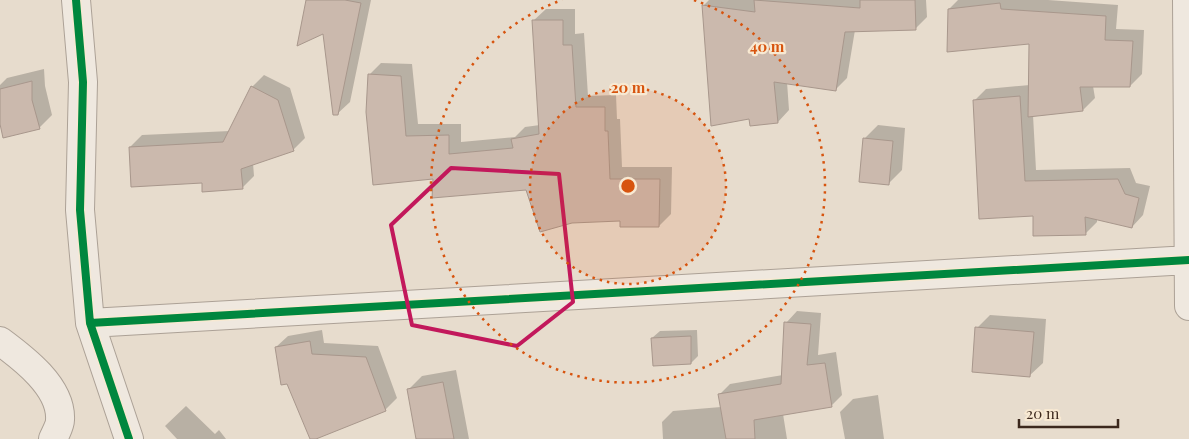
<svg xmlns="http://www.w3.org/2000/svg" width="1189" height="439" font-family="'Playfair Display',serif">
  <rect width="100%" height="100%" fill="#e7dccd"/>
  <!-- shadow -->
  <path fill="#0003" d="M307 0H371L350 102 337 114 324 32Z
    M709 0H926L927 17 915 29 855 30 847 78 836 89 787 82 789 110 778 122 751 118 704 5Z
    M958 0H1048L1118 5 1116 29 1144 30 1142 74 1130 86H1093L1095 98 1083 110 1033 115 1036 170 1130 168 1136 183 1150 186 1143 215 1132 227 1097 219V222L1085 234 1034 214 974 101 986 89 1030 85V42L949 9Z
    M546 9H575V34L584 33 588 96 616 95 617 119H620L622 167H672L671 214 659 226 622 220 527 189 434 178 374 184 369 75 381 63 412 64 418 124H461V142L515 137 525 127 540 125 533 21Z
    M44 69 45 86 52 115 39 128 0 119V85L7 78Z
    M264 75 290 88 305 138 293 150 253 163 254 176 242 188 203 182 130 147 142 135 230 131 252 87Z
    M878 125 905 128 902 170 889 183 864 139Z
    M797 311 821 313 818 355 836 352 842 395 831 406 783 414 787 439H663L662 422 673 411 721 407 719 395 730 384 783 375 786 323Z
    M990 315 1046 319 1043 363 1029 376 977 328Z
    M322 330 324 343 378 346 397 398 385 410 311 439 276 347 288 336Z
    M697 330 698 356 691 363 652 338 660 331Z
    M456 370 469 439H417L408 390 422 376Z
    M878 395 884 439H845L840 412 853 399Z
    M186 406 215 434 219 430 226 439H177L165 426Z"/>
  <!-- building -->
  <path fill="#cbb9ad" stroke="#a8978c" d="M306 0H345L361 3 338 115H333L323 34 297 46Z
    M754 0 860 8V0H915L916 30 845 32 836 91 774 82 778 123 750 126 749 119 711 126 702 5 755 12Z
    M1000 3 1001 9 1106 16 1105 40 1133 41 1130 87H1080L1083 111 1028 117 1029 44 947 52 948 9Z
    M532 20H563V45H572L576 107H605V131H608L610 179H660L659 227H620V221L572 223 540 232 526 190 432 198 433 179 373 185 366 112 368 74 401 76 406 136 449 135V154L513 148 511 139 539 134Z
    M32 81V100L40 129 3 138 0 124V89Z
    M251 86 278 100 294 151 241 169 243 189 202 192V183L131 187 129 147 223 142Z
    M1020 96 1025 181 1118 179 1125 194 1139 198 1132 228 1085 217 1086 235 1033 236V216L979 219 973 100Z
    M863 138 893 141 889 185 859 182Z
    M784 322 811 324 807 365 825 363 832 407 754 420 755 439H726L718 394 781 384Z
    M975 327 1034 332 1030 377 972 372Z
    M691 336V364L653 366 651 338Z
    M310 341 312 354 366 357 386 411 316 439H310L287 384 281 385 275 347Z
    M443 382 454 439H416L407 389Z"/>
  <g fill="none" stroke-linecap="round" stroke-linejoin="round">
    <!-- street casing -->
    <g stroke="#aca196" stroke-width="30">
      <path id="street" d="M76 0 83 82 80 210 90 323 129 439
        M1187 0 1189 306
        M90 323 1189 260
        M0 341C23 358 62 387 60 420 60 426 55 434 53 439"/>
    </g>
    <!-- street -->
    <use href="#street" stroke="#efe8df" stroke-width="28"/>
    <!-- cycleway casing -->
    <g stroke="#f8e9d2" stroke-width="11">
      <path id="cycleway" d="M76 0 83 82 80 210 90 323 129 439
        M90 323 1189 260"/>
    </g>
    <!-- cycleway -->
    <use href="#cycleway" stroke="#00873e" stroke-width="8"/>
  </g>
  <!-- marked area -->
  <path fill="none" stroke="#c2185b" stroke-width="4" stroke-linejoin="round" d="M451 168 559 174 573 302 517 346 412 325 391 225Z"/>
  <!-- distance rings -->
  <circle cx="628" cy="186" r="98" fill="#d7540e" fill-opacity=".12"/>
  <g fill="none" stroke="#d7540e" stroke-width="2.5" stroke-dasharray="2.5 5">
    <circle cx="628" cy="186" r="98"/>
    <path d="M694 0A197 197 0 1 1 562 0"/>
  </g>
  <circle cx="628" cy="186" r="8" fill="#d7540e" stroke="#f8e9d2" stroke-width="2.5"/>
  <g font-size="15" text-anchor="middle" font-weight="bold" fill="#d7540e" stroke="#f8e9d2" stroke-width="4.5" stroke-linejoin="round" paint-order="stroke">
    <text x="767" y="52">40 m</text>
    <text x="628" y="93">20 m</text>
  </g>
  <!-- scale -->
  <path d="M1019 419v8h99v-8" fill="none" stroke="#3c281d" stroke-width="2.5"/>
  <text x="1026" y="419" font-size="15" fill="#3c281d" stroke="#f8e9d2" stroke-width="4" paint-order="stroke">20 m</text>
</svg>
